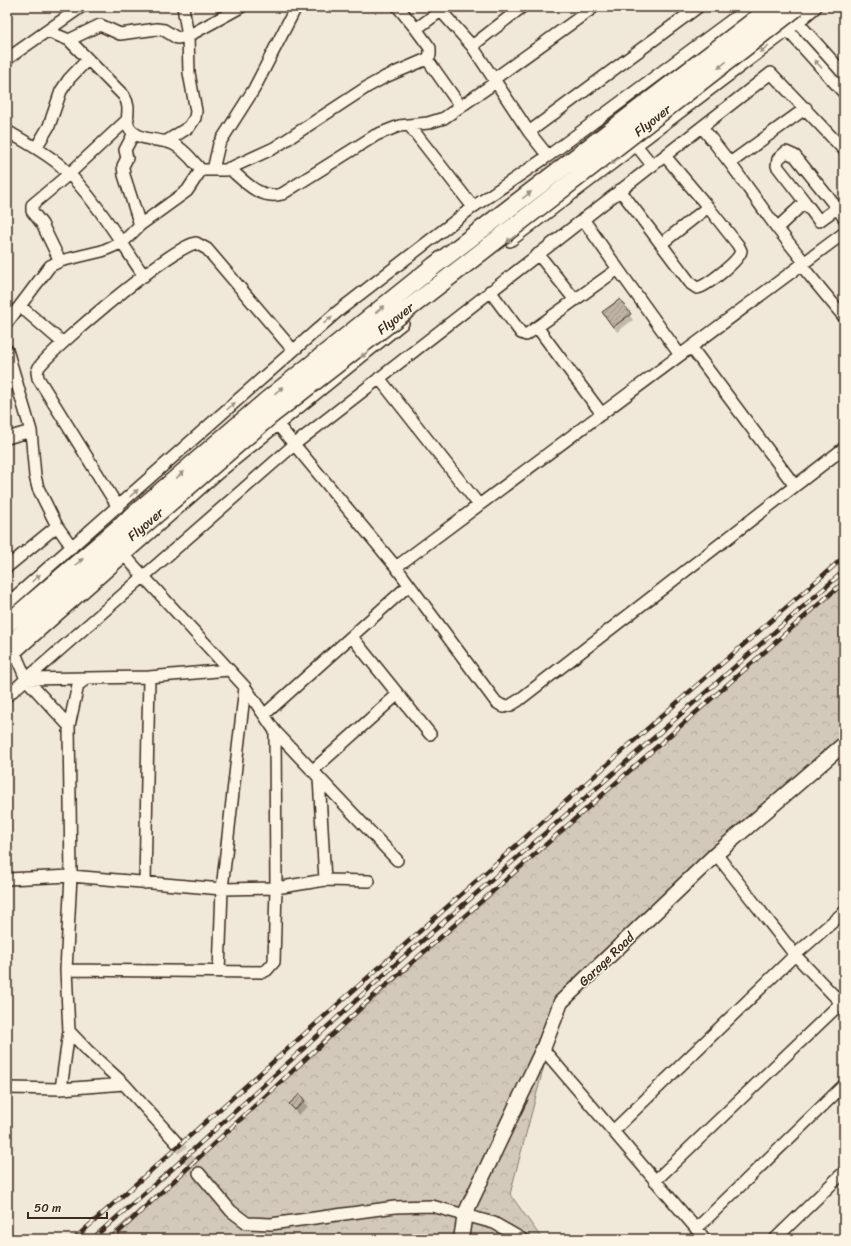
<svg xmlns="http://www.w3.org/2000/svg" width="851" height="1246" font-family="Sriracha,sans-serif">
  <defs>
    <pattern id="forest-crowns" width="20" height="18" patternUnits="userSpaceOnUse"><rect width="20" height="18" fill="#d2c9ba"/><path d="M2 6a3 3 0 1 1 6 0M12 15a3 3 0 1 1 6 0" fill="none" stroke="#b5ad9f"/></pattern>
    <pattern id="building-hatch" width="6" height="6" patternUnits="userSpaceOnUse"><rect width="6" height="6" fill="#beb3a4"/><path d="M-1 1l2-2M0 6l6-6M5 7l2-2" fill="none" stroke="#9c9285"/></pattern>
  </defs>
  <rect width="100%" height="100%" fill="#f0e9d9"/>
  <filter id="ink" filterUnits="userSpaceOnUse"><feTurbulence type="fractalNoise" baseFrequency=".025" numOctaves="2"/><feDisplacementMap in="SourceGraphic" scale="8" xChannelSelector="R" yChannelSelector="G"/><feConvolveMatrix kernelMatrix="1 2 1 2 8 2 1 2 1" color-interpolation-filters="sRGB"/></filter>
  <g filter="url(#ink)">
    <!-- forest -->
    <path fill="url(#forest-crowns)" stroke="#867a6c" d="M844 585V744L561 1002 510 1194 542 1239H106L678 728Z"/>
    <!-- shadow -->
    <path fill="#0003" d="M620 301 633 320 617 332 607 318Z
      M300 1095 308 1107 298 1115 290 1104Z"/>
    <!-- building -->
    <path fill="url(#building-hatch)" stroke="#3b2a1e" d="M620 299 631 314 613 327 602 312Z
      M300 1094 305 1101 295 1110 289 1104Z"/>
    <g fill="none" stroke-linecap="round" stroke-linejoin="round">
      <!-- minor-tunnel -->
      <path stroke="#ccc3b4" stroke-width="11" stroke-dasharray="11 5.5" stroke-linecap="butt" d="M176 1142 199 1173"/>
      <!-- minor casing -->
      <g stroke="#3b2a1e" stroke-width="14">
        <path id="minor" d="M398 7 416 29 446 7
          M441 11 472 46 529 132 548 156
          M793 17 844 74
          M783 25 844 93
          M47 31 69 40 124 96C133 110 123 120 130 129 140 142 160 138 173 144 184 149 193 161 201 170
          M69 40 100 25 120 34 157 29 164 30 177 38 188 36 241 7
          M472 46 522 7
          M7 59 81 7
          M427 59 461 107
          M494 79 594 7
          M806 108 730 163 777 228 805 202 819 221 837 208 844 218
          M409 125 473 207
          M702 127 730 163
          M7 131C25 142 45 152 61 166 92 194 120 241 144 276
          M529 132 698 7
          M134 133 125 150 127 158 123 166 124 175 140 225
          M167 141 189 127 195 118 196 111 189 73 188 36 183 7
          M636 145 652 165
          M36 148 49 126 61 91 69 79 88 59
          M229 168C245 182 260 200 282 194L376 135 399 126 428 123 444 118 496 82
          M213 170 219 144 254 89 296 7
          M620 190 661 244 708 207 665 156
          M805 202 777 166 778 159 786 152 795 156 837 208
          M583 219 618 269
          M777 228 804 262
          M510 241 787 31 816 7
          M661 244 691 284 697 288C707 286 739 261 741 251L738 245 708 207
          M538 254 575 300
          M60 261 42 224 32 211V205L69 174 128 119
          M801 265 844 317
          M490 291 521 333 526 335 618 269 680 355
          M20 306 63 343
          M7 323 50 266 60 261 102 251 123 242 140 225 187 191 201 170H226L274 148 367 87 385 77 427 59 430 55V48L416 29
          M537 327 602 414
          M691 347 795 486
          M7 350 31 431 35 476 38 488 57 526 72 547
          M379 378 479 505
          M278 425 396 567 496 702 504 707 511 705 519 700 844 448
          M7 438 31 431
          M118 507 38 378 37 372 39 367C56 345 172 247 196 243L207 249 293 350
          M124 555 245 687 275 731 397 860
          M7 567 57 526
          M396 567 844 233
          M7 604 337 312 473 207 548 156 749 7
          M352 637 430 734
          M15 653 26 679 69 726 71 876 66 970 69 1031 89 1052 124 1084 176 1142
          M7 660 217 474 403 323
          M26 679 149 677 229 670
          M7 696 295 444 771 73 844 150
          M265 714 409 585
          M69 726 78 685 86 679
          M312 771 398 694
          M319 778 325 880
          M716 854 795 955 844 1006
          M7 879 71 876 222 889 276 888 325 880 369 881
          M145 883 149 677
          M66 970 263 972 267 970 274 962 276 888 275 731
          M219 972 222 889 245 687
          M543 1049 705 1239
          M7 1088 61 1089 124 1084
          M61 1089 69 1031
          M613 1131 795 955 844 912
          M199 1173 231 1211 247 1223 271 1224 395 1207 432 1206 494 1223 522 1239
          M655 1181 844 1000
          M696 1229 844 1085
          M775 1239 844 1172"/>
      </g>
      <!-- major casing -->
      <g stroke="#3b2a1e" stroke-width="17">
        <path id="major" d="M461 1239 465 1214 543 1049 561 1002 716 854 844 744"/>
      </g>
      <!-- highway casing -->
      <g stroke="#3b2a1e" stroke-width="20">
        <path id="highway" d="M7 624 129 519
          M7 647 137 531"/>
      </g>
      <!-- minor -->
      <use href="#minor" stroke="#fcf5e5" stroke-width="11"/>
      <!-- major -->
      <use href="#major" stroke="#fcf5e5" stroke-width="14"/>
      <!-- highway -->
      <use href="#highway" stroke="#fcf5e5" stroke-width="17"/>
      <!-- rail casing -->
      <g stroke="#3b2a1e" stroke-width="4.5">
        <path id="rail" d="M74 1239 664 714 844 557
          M92 1239 171 1170 398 962 844 571
          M111 1239 367 1002 844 582"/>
      </g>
      <!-- rail -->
      <use href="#rail" stroke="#fcf5e5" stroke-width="3" stroke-dasharray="9" stroke-linecap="butt"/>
      <!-- highway-bridge casing -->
      <g stroke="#3b2a1e" stroke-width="20" stroke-linecap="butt">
        <path id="highway-bridge" d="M129 519 266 401 434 266 772 7
          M137 531 270 416 797 7"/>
      </g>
      <!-- highway-bridge -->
      <use href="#highway-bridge" stroke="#fcf5e5" stroke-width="17"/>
    </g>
    <!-- one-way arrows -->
    <defs><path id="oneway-solid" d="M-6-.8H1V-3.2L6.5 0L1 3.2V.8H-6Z"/></defs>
    <g fill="#9c9082">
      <use href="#oneway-solid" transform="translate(764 49) rotate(143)"/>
      <use href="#oneway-solid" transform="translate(818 64) rotate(-133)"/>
      <use href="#oneway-solid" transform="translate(722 65) rotate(142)"/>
      <use href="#oneway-solid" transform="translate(615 161) rotate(143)"/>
      <use href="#oneway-solid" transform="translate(527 195) rotate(-37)"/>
      <use href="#oneway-solid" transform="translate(511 239) rotate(143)"/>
      <use href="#oneway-solid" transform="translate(380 309) rotate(-39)"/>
      <use href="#oneway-solid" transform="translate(328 320) rotate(-41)"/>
      <use href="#oneway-solid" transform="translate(365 354) rotate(141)"/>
      <use href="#oneway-solid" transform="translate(279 390) rotate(-39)"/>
      <use href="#oneway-solid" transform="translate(231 406) rotate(-42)"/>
      <use href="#oneway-solid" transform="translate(180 475) rotate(-41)"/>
      <use href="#oneway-solid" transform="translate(134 493) rotate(-42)"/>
      <use href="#oneway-solid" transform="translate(79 562) rotate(-41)"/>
      <use href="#oneway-solid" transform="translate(36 578) rotate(-42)"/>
    </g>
  </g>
  <g text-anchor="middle" stroke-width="3" stroke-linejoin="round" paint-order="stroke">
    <!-- street labels -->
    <g font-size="13" fill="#3b2a1e" stroke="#fcf5e5">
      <text transform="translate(652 120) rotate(-38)" y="5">Flyover</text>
      <text transform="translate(395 318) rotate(-38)" y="5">Flyover</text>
      <text transform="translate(145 524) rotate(-41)" y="5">Flyover</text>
      <text transform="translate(606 959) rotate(-44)" y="5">Garage Road</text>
    </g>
  </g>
  <!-- margin -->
  <rect width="851" height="1246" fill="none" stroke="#fcf5e5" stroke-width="24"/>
  <rect x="12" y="12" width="827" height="1222" fill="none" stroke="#3b2a1e" stroke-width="1.5" filter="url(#ink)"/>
  <!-- scale -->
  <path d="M28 1212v6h79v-6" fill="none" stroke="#3b2a1e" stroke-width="2"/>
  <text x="34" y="1212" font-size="12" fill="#3b2a1e" stroke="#fcf5e5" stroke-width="3" paint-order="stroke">50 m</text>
</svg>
